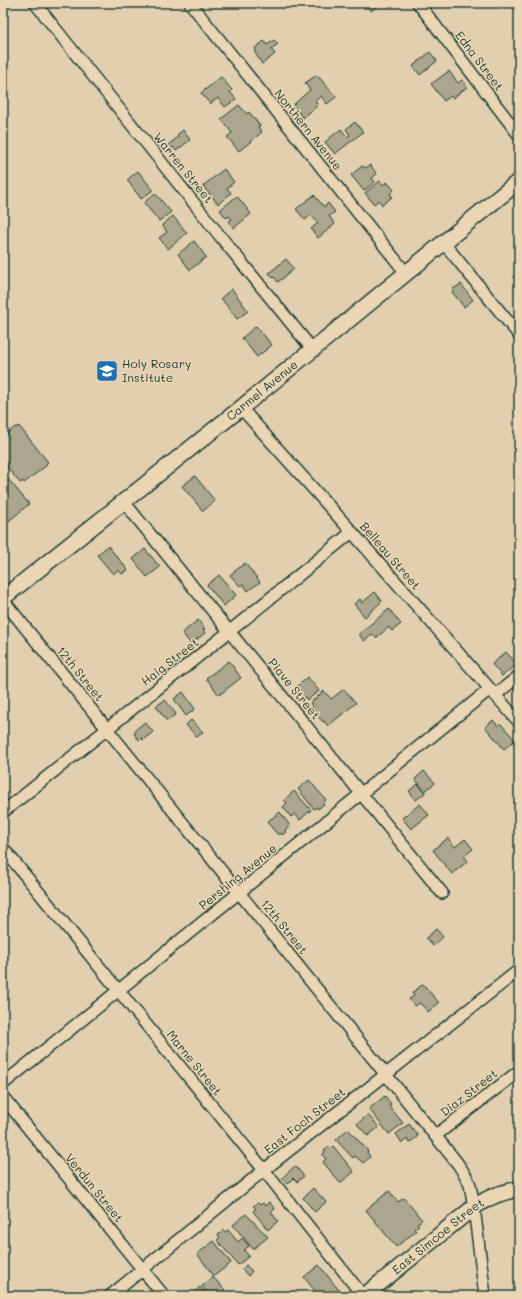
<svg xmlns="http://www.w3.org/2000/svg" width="522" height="1299" font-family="Mali,sans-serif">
  <rect width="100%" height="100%" fill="#e2cfaf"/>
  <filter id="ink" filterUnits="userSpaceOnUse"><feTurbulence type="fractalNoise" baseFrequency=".025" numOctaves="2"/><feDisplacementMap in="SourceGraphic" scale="8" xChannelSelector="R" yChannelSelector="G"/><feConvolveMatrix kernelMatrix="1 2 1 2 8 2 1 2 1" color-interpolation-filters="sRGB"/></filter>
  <g filter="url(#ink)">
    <!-- building -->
    <path fill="#aba68c" stroke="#1f3d34" d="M368 3H388L384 6 383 4 379 7 378 6 371 11 366 5 368 4Z
      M274 40 278 44 271 49 275 54 262 64 254 51 256 50 255 48 264 41 267 45Z
      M430 52 437 61 420 75 413 66Z
      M449 71 458 83 462 80 467 87 453 98 451 96 444 101 431 84Z
      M317 75 336 97 327 104 321 96 315 101 318 105 303 118 293 105 310 90 305 83Z
      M221 77 232 90 230 92 236 99 225 107 218 98 210 104 201 93Z
      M239 105 247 114 249 112 260 126 258 127 262 132 239 151 227 137 232 133 221 119Z
      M355 122 363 132 335 154 325 142 341 129 347 137 350 135 346 129Z
      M183 130 190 140 176 151 173 147 171 149 168 145 178 137 177 135Z
      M370 165 377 174 372 178 375 182 364 191 351 175 362 166 366 168Z
      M224 169 234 182 227 188 231 193 218 204 203 186Z
      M138 171 153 190 141 199 127 180Z
      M380 181 383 185 387 182 394 190 390 194 392 197 382 205 379 200 374 204 365 193Z
      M155 193 171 212 159 221 144 203Z
      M314 195 324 207 328 203 335 212 329 216 335 224 318 238 311 229 318 223 311 215 305 220 296 209Z
      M237 196 251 214 234 228 229 221 232 219 229 216 226 218 220 210Z
      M173 216 187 233 168 249 159 238 167 232 162 225Z
      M194 241 206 257 190 270 178 254Z
      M286 259 294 269 278 282 274 277 273 278 269 273Z
      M461 284 473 300 464 307 452 292 454 290 453 289Z
      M232 289 248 311 237 319 221 298Z
      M256 326 272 345 257 357 242 338Z
      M19 426 48 462 46 464 47 465 24 483 23 481 20 483 3 462V437L15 427 16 428Z
      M3 473 29 504 3 526Z
      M195 476 215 501 203 511 182 486Z
      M108 546 128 570 122 574 118 570 113 574 97 555Z
      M145 549 160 567 147 577 133 559Z
      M245 563 260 582 248 591 243 584 240 586 230 575Z
      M219 575 236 595 224 606 207 585Z
      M375 592 382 601 365 617 354 604 360 599 362 603Z
      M389 609 401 624 392 631 389 627 376 638 372 634 364 641 359 634Z
      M198 620 205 629 203 630 205 633 191 644 182 633Z
      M506 652 517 664 502 676 492 664Z
      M229 661 241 678 219 695 206 678Z
      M308 677 319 691 307 700 305 697 301 700 294 691 296 689 295 688Z
      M344 689 356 703 328 726 324 721 323 722 311 709 313 707 310 703 324 691 331 699Z
      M183 692 195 709 186 716 174 699Z
      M165 700 176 714 167 721 156 706Z
      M191 720 203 732 197 737 186 725Z
      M493 720 498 726 501 724 515 740 504 749 485 727Z
      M145 722 153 732 143 740 141 738 139 740 134 734 136 733 134 731Z
      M424 771 435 783 425 791 415 779Z
      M309 780 326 800 323 803 324 804 318 809 317 807 314 809 298 789Z
      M418 784 425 793 416 800 409 791Z
      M294 791 311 810 300 820 295 814 291 817 283 807 287 803 284 800Z
      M420 804 429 815 411 829 402 818Z
      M280 812 290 826 285 830 286 832 282 835 281 833 278 835 267 822Z
      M448 838 455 847 465 839 473 849 464 856 468 861 452 874 433 850Z
      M436 929 443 937 433 946 426 938Z
      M423 984 439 1003 428 1012 420 1003 415 1006 409 999 414 996 412 993Z
      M385 1096 391 1104 389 1106 403 1123 389 1134 369 1109Z
      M368 1115 379 1127 368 1136 357 1124Z
      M409 1124 418 1136 409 1143 407 1139 402 1143 396 1134Z
      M348 1129 368 1151 367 1152 370 1157 363 1163 355 1156 353 1158 336 1140Z
      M329 1146 331 1148 333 1146 354 1172 340 1183 323 1162 326 1159 322 1155 325 1152 324 1150Z
      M295 1166 304 1176 297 1182 293 1178 287 1184 282 1178Z
      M313 1188 326 1202 315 1212 303 1198Z
      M389 1191 398 1202 404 1198 422 1220 417 1223 419 1225 414 1229 416 1231 396 1247 366 1210Z
      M269 1202 275 1209 271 1212 278 1221 268 1230 253 1211 256 1209 253 1206 258 1203 260 1205 263 1203 265 1206Z
      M246 1214 268 1237 253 1249 233 1225Z
      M223 1230 225 1232 228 1230 238 1242 242 1238 249 1246 244 1250 249 1256 238 1265 217 1240 220 1237 218 1235Z
      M214 1241 231 1263 214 1276 197 1254Z
      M246 1265 252 1271 248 1276 242 1269Z
      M319 1265 342 1294 339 1296H319L304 1277Z
      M213 1277 225 1290 218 1296H210L202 1286Z
      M200 1287 208 1296H190Z"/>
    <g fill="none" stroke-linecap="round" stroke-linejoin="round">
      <!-- street casing -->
      <g stroke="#1f3d34" stroke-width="14">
        <path id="street" d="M35 3 220 236 312 349
          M190 3 406 273
          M418 3 519 135
          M443 242 519 335
          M241 408 352 532 519 722
          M124 502 442 893
          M3 600 458 1164 467 1178 470 1185 474 1207 485 1296
          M495 695 519 676
          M3 812 230 631 352 532
          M3 848 264 1170 363 1296
          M3 1084 490 689
          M3 1097 164 1296
          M435 1136 519 1071
          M110 1296 264 1170 519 970"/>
      </g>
      <!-- secondary casing -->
      <g stroke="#1f3d34" stroke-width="18">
        <g id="secondary">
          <path id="s1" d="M3 598 241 408 519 181"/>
          <path id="s2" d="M364 1296 474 1207C491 1196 499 1193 519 1189"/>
        </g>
      </g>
      <!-- street -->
      <use href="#street" stroke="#ead5b4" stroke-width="11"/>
      <!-- secondary -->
      <use href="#secondary" stroke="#ead5b4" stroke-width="15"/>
    </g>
  </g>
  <!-- icons -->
  <defs>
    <g id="school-square" transform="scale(1.15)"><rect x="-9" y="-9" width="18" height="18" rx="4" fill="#1f6fb2" stroke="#ead5b4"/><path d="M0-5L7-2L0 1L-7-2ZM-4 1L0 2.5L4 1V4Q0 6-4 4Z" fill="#fff"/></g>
  </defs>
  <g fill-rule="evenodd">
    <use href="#school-square" x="107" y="371"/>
  </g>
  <g text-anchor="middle" stroke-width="3" stroke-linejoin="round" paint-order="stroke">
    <!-- street labels -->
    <g font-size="12" fill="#1f3d34" stroke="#ead5b4">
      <text transform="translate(479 61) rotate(53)" y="4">Edna Street</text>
      <text transform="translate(308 130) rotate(51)" y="4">Northern Avenue</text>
      <text transform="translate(183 168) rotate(51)" y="4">Warren Street</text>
      <text dy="4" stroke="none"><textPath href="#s1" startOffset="332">Carmel Avenue</textPath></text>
      <text transform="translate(390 556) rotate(49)" y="4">Belleau Street</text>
      <text transform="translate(170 662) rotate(-38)" y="4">Haig Street</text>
      <text transform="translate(80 674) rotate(51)" y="4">12th Street</text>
      <text transform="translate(294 689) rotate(51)" y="4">Piave Street</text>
      <text transform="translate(238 877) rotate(-39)" y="4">Pershing Avenue</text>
      <text transform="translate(284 927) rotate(51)" y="4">12th Street</text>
      <text transform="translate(194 1063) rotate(51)" y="4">Marne Street</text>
      <text transform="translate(469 1093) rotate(-38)" y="4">Diaz Street</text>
      <text transform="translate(305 1121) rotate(-38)" y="4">East Foch Street</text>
      <text transform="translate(94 1188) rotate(51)" y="4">Verdun Street</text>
      <text dy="4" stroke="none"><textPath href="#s2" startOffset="95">East Simcoe Street</textPath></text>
    </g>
    <!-- poi labels -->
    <g font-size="12" fill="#1f3d34" stroke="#ead5b4" text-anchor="start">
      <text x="122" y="368">Holy Rosary<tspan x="122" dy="14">Institute</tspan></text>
    </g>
  </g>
  <!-- margin -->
  <rect width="522" height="1299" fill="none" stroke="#ead5b4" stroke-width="16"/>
  <rect x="8" y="8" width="506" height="1283" fill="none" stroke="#1f3d34" stroke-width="1.5" filter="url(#ink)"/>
</svg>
